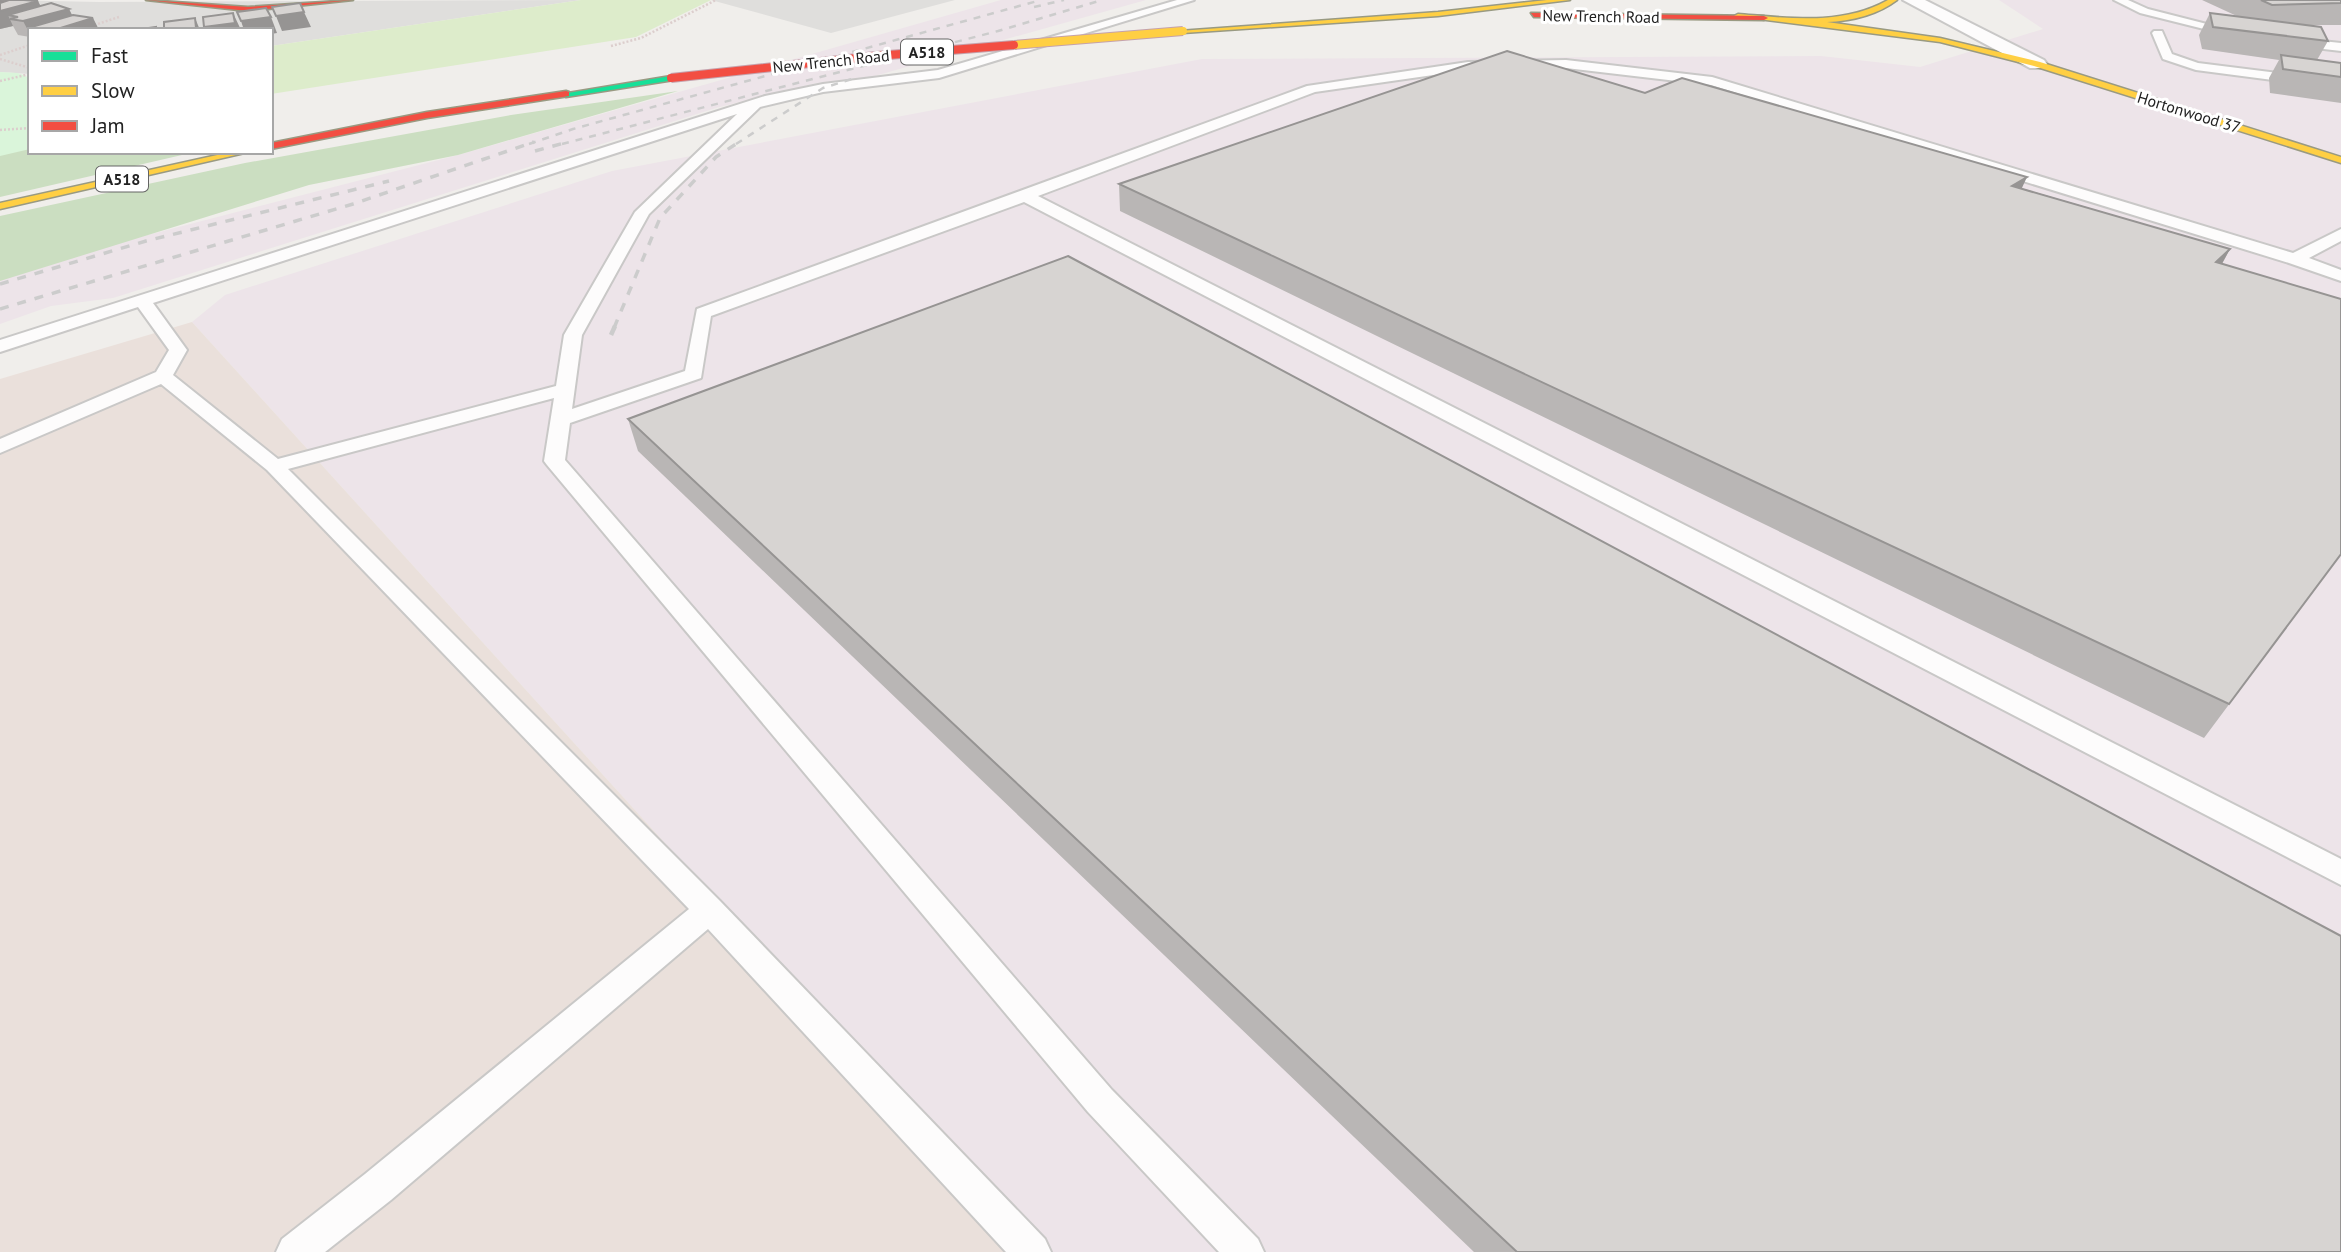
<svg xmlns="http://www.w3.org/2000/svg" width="2341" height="1252" font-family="'PT Sans',sans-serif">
  <rect width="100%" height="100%" fill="#f0eeeb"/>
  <!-- residential -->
  <path fill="#dfdedc" d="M0 0 99 2 581 0 271 46V30H30V74L0 72Z
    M711 0H955L831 33Z"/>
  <!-- industrial -->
  <path fill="#ede4e9" d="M1001 0H1146L871 77 817 83 716 108 113 298 51 306 0 324V278L140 237 458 155Z
    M1999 0H2341V1252H1036L192 322 225 295 612 171 1202 59 1821 56 1920 67 2043 29Z"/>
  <!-- military -->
  <path fill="#eae0db" d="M192 322 1036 1252H0V379Z"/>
  <!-- grass -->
  <path fill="#ddeccb" d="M581 0H711L636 37 271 94V46Z"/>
  <!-- forest -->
  <path fill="#cbdec1" d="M0 86 30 106V152H195L0 197Z
    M678 91 458 155 309 185 0 281V216L245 163 511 115Z"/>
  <!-- park -->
  <path fill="#daf5da" d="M0 72 18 73 30 78V149L0 156Z"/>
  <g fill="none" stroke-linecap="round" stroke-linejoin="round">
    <!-- lane casing -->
    <g stroke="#c9c8c7" stroke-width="4">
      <path id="lane" d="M1177 0H1194L939 78 823 92 760 107 649 214 582 335 572 409 685 371 697 309 1307 86 1468 62 1566 60 1712 77 2293 253 2341 229V241L2309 258 2341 270V281L2289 263 1711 85 1566 68 1468 70 1315 92 1038 196 2341 859V885L1024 202 711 316 701 378 570 423 565 460 1112 1090 1258 1239 1264 1252H1219L1088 1112 547 465 544 461 554 398 288 469 720 901 1045 1239 1051 1252H1006L708 929 391 1200 325 1252H276L282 1239 365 1174 689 909 267 470 161 384 0 453V439L156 372 169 350 138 307 0 352V340L765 96 823 84 938 70ZM737 114 635 212 564 335 556 386 278 459 173 375 187 350 153 303Z
        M2114 0H2128L2148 9 2242 33 2236 37 2140 13Z
        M2154 31H2162L2172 54 2198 63 2341 81V89L2196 70 2163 59 2152 33Z
        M2293 38 2341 43V51L2289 45 2287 42Z"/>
    </g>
    <!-- street casing -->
    <g stroke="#c9c8c7" stroke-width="4">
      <path id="street" d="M1903 0H1925L2044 60 2047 64 2044 68H2030Z"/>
    </g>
    <!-- fast casing -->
    <g stroke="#999a82" stroke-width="3">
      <path id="fast" d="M671 76 674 80 566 97 562 94Z"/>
    </g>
    <!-- slow casing -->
    <g stroke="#999a82" stroke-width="3">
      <path id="slow" d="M1547 0H1570L1438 16 1183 33 1179 31 1438 12Z
        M1888 0H1897C1877 15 1852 21 1827 22L1940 38 2040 62 2341 157V163L2034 66 1940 42 1734 16 1738 14C1789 18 1842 26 1888 0Z
        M231 152H249L0 209V203Z"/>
    </g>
    <!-- jam casing -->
    <g stroke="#999a82" stroke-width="3">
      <path id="jam" d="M146 0 248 7 353 0 248 11Z
        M1531 13 1764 16 1768 18 1764 20 1534 17Z
        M566 91 569 92V96L427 118 271 149V143L427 112Z"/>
    </g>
    <!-- path -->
    <path stroke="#dccecd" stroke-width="2.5" stroke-dasharray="2 2" stroke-linecap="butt" d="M79 30 119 17
      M611 46 641 38 716 0
      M0 55 30 45
      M0 59 30 68
      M0 81 30 74
      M0 130 30 128"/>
    <!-- lane -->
    <use href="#lane" fill="#fdfcfc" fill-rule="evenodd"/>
    <!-- street -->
    <use href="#street" fill="#fdfcfc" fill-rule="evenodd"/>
    <!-- fast -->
    <use href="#fast" fill="#16e098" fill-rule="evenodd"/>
    <!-- slow -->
    <use href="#slow" fill="#ffcf43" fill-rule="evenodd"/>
    <!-- jam -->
    <use href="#jam" fill="#f24e42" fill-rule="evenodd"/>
    <!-- rail-far2 -->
    <path stroke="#ccc" stroke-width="2.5" stroke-dasharray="7 7" stroke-linecap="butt" d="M1034 7 1064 0
      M529 144 573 129 1041 0
      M562 144 998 31 1102 0
      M736 144 823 88 855 78"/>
    <!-- rail-far1 -->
    <path stroke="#ccc" stroke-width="3.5" stroke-dasharray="9 9" stroke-linecap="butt" d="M535 151 568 142
      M0 284 146 241 389 181
      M0 309 353 204 534 142
      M614 328 660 218 716 157 739 142"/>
    <!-- rail -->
    <path stroke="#ccc" stroke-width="4.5" stroke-dasharray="11 11" stroke-linecap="butt" d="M611 335 615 326"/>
    <!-- slow-bridge casing -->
    <g stroke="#c5a2ac" stroke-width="10" stroke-linecap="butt">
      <path id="slow-bridge" d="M1014 45 1183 31"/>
    </g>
    <!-- jam-bridge casing -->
    <g stroke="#c5a2ac" stroke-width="10" stroke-linecap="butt">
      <path id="jam-bridge" d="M671 78 876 56 1014 45"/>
    </g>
    <!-- slow-bridge -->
    <use href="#slow-bridge" stroke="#ffcf43" stroke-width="8"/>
    <!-- jam-bridge -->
    <use href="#jam-bridge" stroke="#f24e42" stroke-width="8"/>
  </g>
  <!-- wall -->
  <path fill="#b9b6b5" d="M0 0 38 1 40 6 69 9 72 15 93 18 99 30H30V37L18 35 13 26 0 29Z
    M2202 0H2341V25H2310L2328 41 2317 60 2341 63V103L2270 93 2269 78 2279 60 2202 49 2199 35 2210 13 2239 17Z
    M1645 93 2021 188 2230 249 2222 264 2341 554 2204 738 1120 211 1119 184Z
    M628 419 2341 1252H1474L638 451Z"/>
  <!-- shaded-wall -->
  <path fill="#969493" d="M0 0 38 1 45 15 69 9 76 23 93 18 99 30H38L28 28 30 34 23 21 18 17 8 15 13 26 0 29Z
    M304 12 311 27 282 31 276 16Z
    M233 13 241 30H205L204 27Z
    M271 17 277 33 271 34V30H244L241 21Z
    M195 18 200 30H181Z
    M2027 177 2015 203 2012 186Z
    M2230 249 2214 278 2216 262Z"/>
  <!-- building -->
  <path fill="#d7d4d2" stroke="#969493" stroke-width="2" d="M9 0H24L38 1 0 11V3Z
    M2261 0H2341V3L2272 5Z
    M51 3 69 9 23 21 10 19 18 17 8 15Z
    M300 3 304 12 276 16 272 7Z
    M266 8 271 17 241 21 237 12Z
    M233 13 235 23 204 27 203 17Z
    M2210 13 2321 27 2328 41 2213 27Z
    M73 15 93 18 54 30H38L28 28Z
    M195 18 196 28 181 30H164V22Z
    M73 26 93 29 90 30H61Z
    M156 27V30H135Z
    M1507 51 1645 93 1682 78 2027 177 2012 186 2230 249 2216 262 2341 299V554L2229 704 1119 184Z
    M2281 55 2341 63V77L2283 69Z
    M1068 256 2341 936V1252H1517L628 419Z"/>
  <g text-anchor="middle" stroke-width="6" stroke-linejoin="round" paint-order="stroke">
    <!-- far-street labels -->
    <g font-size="16" fill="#222" stroke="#fff">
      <text transform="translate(1601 16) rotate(1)" y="6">New Trench Road</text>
      <text transform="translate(831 61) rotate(-6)" y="6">New Trench Road</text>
      <text transform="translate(2189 112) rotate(17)" y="6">Hortonwood 37</text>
    </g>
    <!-- shield labels -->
    <g fill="#fff" stroke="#646464" stroke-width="2">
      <rect x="901" y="39.5" width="52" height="25" rx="5"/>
      <rect x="96" y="166.5" width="52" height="25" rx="5"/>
    </g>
    <g font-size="16" font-weight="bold" fill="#222">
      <text x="927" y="58">A518</text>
      <text x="122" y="185">A518</text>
    </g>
  </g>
  <!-- legend -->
  <rect x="28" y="28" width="245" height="126" fill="#ffffff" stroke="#a7a7a7" stroke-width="2"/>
  <rect x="42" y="51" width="35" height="10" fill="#16e098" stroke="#a7a7a7" stroke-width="2"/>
  <text x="91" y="63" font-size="21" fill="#222222">Fast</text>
  <rect x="42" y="86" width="35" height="10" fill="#ffcf43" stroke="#a7a7a7" stroke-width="2"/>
  <text x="91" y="98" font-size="21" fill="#222222">Slow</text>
  <rect x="42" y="121" width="35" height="10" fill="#f24e42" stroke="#a7a7a7" stroke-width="2"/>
  <text x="91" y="133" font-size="21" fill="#222222">Jam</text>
</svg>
